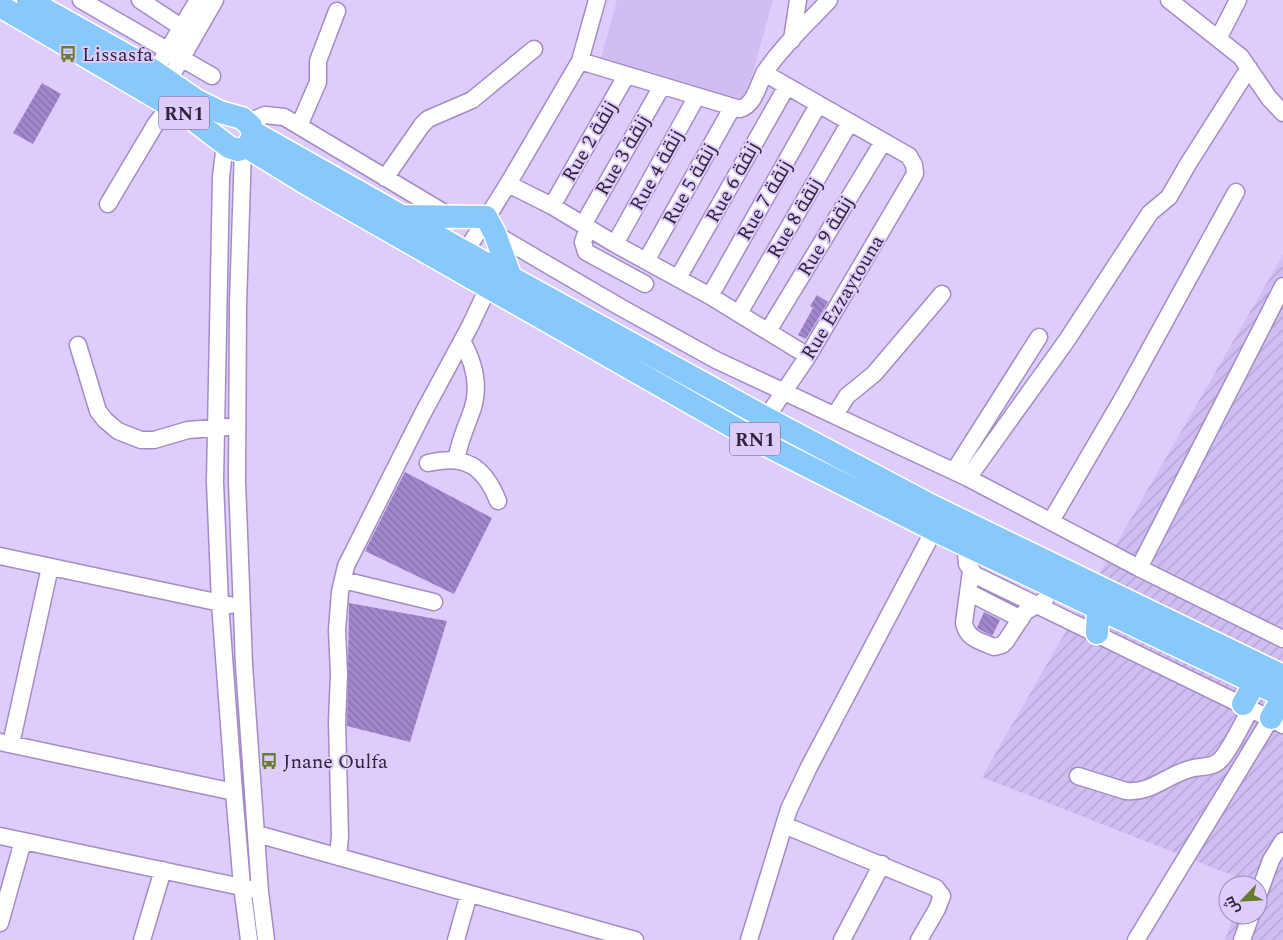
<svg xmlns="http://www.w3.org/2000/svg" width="1283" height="940" font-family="Spectral,Cairo,serif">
  <defs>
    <pattern id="industrial-furrows" width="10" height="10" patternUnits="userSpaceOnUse" patternTransform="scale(1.25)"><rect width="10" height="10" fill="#d0bdf1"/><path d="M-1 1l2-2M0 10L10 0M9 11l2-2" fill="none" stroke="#b3a2d0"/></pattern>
    <pattern id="building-back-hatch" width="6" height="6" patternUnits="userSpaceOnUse" patternTransform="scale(1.25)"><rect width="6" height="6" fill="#a387cd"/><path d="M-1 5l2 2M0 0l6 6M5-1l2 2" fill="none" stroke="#856ea8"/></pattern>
  </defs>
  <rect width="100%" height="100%" fill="#deccfc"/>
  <!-- built -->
  <path fill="#d0bdf1" d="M617 0H773L743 107 599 66Z"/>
  <!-- industrial -->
  <path fill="url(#industrial-furrows)" d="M1283 255V940H1225L1234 915H1258V885H1245L1247 881 982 777Z"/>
  <!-- building -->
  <path fill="url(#building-back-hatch)" d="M42 83 61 94 33 144 13 133Z
    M817 295 828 302 806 339 798 335 813 308 810 306Z
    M405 472 492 518 454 594 365 551Z
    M349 603 447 621 410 742 347 726Z
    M984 612 1000 620 992 636 977 628Z"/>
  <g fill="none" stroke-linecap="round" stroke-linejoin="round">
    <!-- minor casing -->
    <g stroke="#a38cc5" stroke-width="19">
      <path id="minor" d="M81 0 212 76
        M140 0 190 33
        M1169 0 1241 57 1269 98 1283 113
        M1218 39 1238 0
        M792 40 798 0
        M163 58 198 0
        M580 61 740 109C755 105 758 84 765 72 782 46 808 23 829 0
        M764 73 909 156 914 165 915 174 808 356 766 418
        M169 80 215 0
        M248 122 265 115 284 117 448 215
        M299 126 318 82V61L337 11
        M225 144 221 177 215 482 220 603 234 792 242 886 249 940
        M243 149 238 304 237 481 244 665 260 892 266 940
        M385 178 422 125 428 119 472 100 534 49
        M508 184 552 206 615 244 710 296 808 356
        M108 204 155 125 170 105
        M552 206 626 76
        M583 225 662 86
        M588 228 583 242 586 252 645 284
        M495 234 620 307 716 360 968 478 1139 568 1283 639
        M615 244 697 96
        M646 261 732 108
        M459 262 508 184 580 61 597 0
        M678 278 787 86
        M710 296 818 105
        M739 313 850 122
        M768 331 883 142
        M78 345 98 411 105 420 118 431 141 440H154L188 430 227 427
        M835 415 847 396 874 374 942 294
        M456 460C459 444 464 431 470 416 481 390 475 364 462 341
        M428 463C465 454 484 466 498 501
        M954 471 1039 337
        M968 478 1067 340 1150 213 1169 197 1188 164 1249 68
        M1051 521 1124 396 1236 192
        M965 544 967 564 975 575 1283 725
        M0 556 230 605
        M1139 568 1283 286
        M971 571 964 623C967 639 980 641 994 647L1002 645 1006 641 1025 612 1045 600
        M343 580 434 602
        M968 592 1021 619
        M0 742 234 792
        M11 744 50 567
        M1078 776 1126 791C1150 794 1167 775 1190 769 1199 766 1212 768 1219 761 1228 754 1244 720 1251 708
        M784 825 936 888 942 896 937 909 919 940
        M257 834 635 940
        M0 836 251 889
        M338 857 340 836 337 722 339 674 337 630 340 592 346 566 422 415 470 326 488 288
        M1258 896 1271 860 1283 841
        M0 923 23 841
        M142 940 163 870
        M456 940 469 894
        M749 940 789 809 809 767 934 530
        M842 940 882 864
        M1136 940 1271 718
        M1242 940 1251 915"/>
    </g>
    <!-- highway casing -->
    <g stroke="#fff" stroke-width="25">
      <path id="highway" d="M0 6 191 118 229 147 238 150 247 147 253 137 251 126 242 118 220 112 196 100 151 69 28 0
        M253 132 465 252 766 418 932 506 1283 676
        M247 147 307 184 756 440 934 530 1283 696
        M400 216 486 217 495 234 511 278
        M1097 633 1098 607
        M1243 704 1255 682
        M1271 718 1283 697"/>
    </g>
    <!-- minor -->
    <use href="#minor" stroke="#fff" stroke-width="16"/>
    <!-- highway -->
    <use href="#highway" stroke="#87c9fc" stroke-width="22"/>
  </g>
  <!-- icons -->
  <defs>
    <g id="bus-bare" transform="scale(1.35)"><path d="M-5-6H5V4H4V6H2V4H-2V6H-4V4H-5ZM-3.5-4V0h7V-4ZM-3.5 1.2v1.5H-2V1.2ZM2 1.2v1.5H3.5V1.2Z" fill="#687c2d" stroke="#deccfc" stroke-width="2.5" paint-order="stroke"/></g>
  </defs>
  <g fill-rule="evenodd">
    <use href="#bus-bare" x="68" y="54"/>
    <use href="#bus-bare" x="269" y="761"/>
  </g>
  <g text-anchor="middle" stroke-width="4" stroke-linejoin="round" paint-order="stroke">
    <!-- shield labels -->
    <g fill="#deccfc" stroke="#645876" stroke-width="1">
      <rect x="159" y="96.5" width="50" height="33" rx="4"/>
      <rect x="730" y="422.5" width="50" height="33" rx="4"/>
    </g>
    <g font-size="19" font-weight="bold" fill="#2f263d">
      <text x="184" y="120">RN1</text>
      <text x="755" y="446">RN1</text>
    </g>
    <!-- poi labels -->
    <g font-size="20" fill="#2f263d" stroke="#deccfc" text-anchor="start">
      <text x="82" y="61">Lissasfa</text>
      <text x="283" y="768">Jnane Oulfa</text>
    </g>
    <!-- street labels -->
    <g font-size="20" fill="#2f263d" stroke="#deccfc">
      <text transform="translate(589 141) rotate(-60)" y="7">Rue 2 زنقة</text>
      <text transform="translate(622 155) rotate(-60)" y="7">Rue 3 زنقة</text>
      <text transform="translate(656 170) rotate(-61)" y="7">Rue 4 زنقة</text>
      <text transform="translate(732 182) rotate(-61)" y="7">Rue 6 زنقة</text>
      <text transform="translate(689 184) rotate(-61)" y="7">Rue 5 زنقة</text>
      <text transform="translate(764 200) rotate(-60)" y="7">Rue 7 زنقة</text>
      <text transform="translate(794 218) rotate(-60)" y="7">Rue 8 زنقة</text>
      <text transform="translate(825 236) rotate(-59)" y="7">Rue 9 زنقة</text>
      <text transform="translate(842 297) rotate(-59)" y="7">Rue Ezzaytouna</text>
    </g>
  </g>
  <!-- north arrow -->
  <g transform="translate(1243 900) rotate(245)"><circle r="24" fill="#deccfc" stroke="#988ab0"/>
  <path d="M0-4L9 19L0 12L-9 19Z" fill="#687c2d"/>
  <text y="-8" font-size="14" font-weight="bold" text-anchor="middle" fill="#2f263d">ش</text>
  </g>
</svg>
